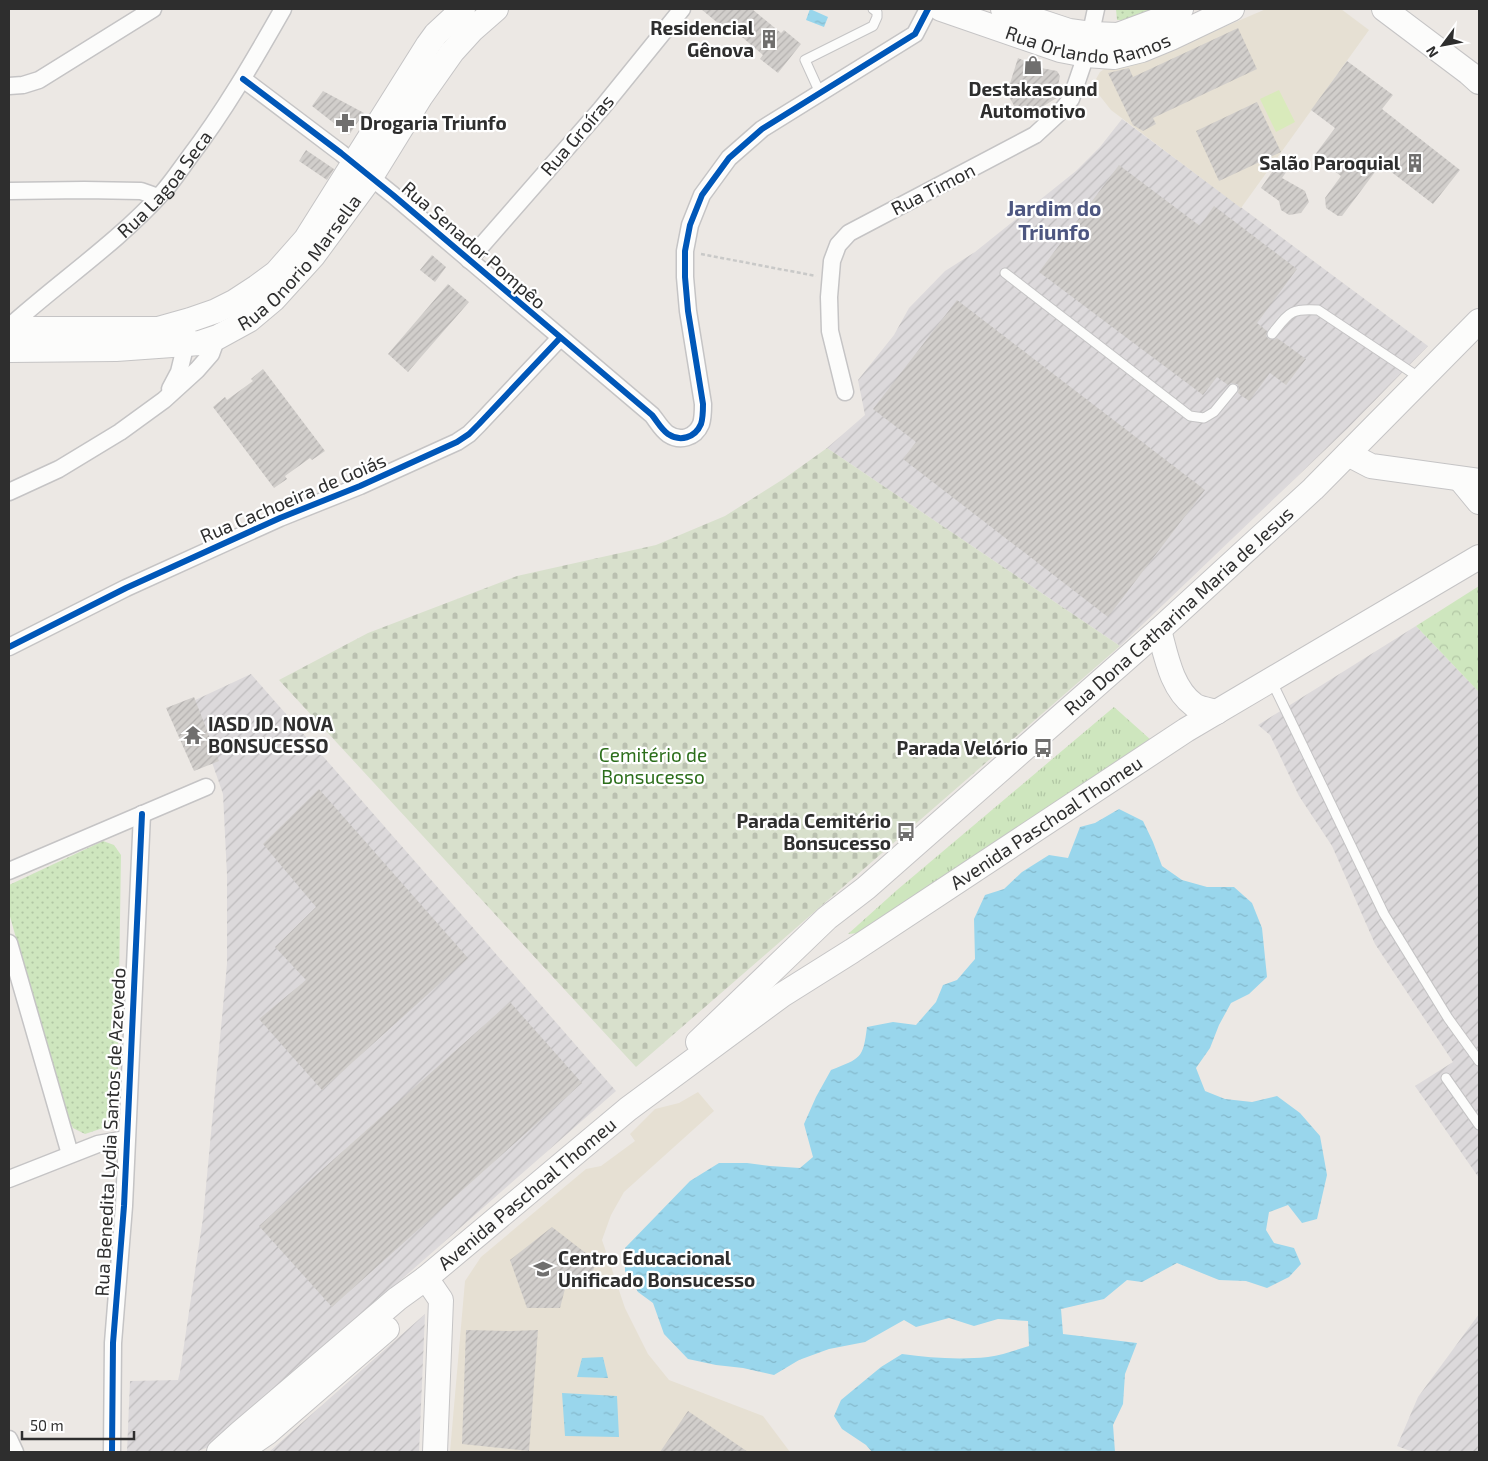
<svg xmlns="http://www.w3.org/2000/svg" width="1488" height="1461" font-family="'Exo 2',sans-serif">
  <defs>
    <pattern id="industrial-furrows" width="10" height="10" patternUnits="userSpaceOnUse" patternTransform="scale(1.25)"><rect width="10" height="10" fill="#dcd9db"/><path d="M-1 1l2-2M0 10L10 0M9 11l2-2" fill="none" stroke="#bdbbbc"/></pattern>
    <pattern id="grass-tufts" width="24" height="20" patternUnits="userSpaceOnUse" patternTransform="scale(1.25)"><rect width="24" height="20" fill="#cee6be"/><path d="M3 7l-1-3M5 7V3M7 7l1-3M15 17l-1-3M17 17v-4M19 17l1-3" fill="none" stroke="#b1c6a4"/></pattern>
    <pattern id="forest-crowns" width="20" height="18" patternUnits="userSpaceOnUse" patternTransform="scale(1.25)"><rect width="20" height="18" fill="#cee6be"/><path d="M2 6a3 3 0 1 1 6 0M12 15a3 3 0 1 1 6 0" fill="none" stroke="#b1c6a4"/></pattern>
    <pattern id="cemetery-stones" width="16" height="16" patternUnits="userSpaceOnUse" patternTransform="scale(1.25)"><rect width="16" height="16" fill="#d8e0cc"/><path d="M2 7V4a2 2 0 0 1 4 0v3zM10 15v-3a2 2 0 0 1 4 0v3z" fill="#bac0b0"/></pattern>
    <pattern id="park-dots" width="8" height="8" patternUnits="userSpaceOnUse" patternTransform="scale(1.25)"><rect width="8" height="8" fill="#cee6be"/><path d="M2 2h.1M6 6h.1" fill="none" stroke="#b1c6a4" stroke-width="1.8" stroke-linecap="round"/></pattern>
    <pattern id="water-ripples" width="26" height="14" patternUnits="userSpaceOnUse" patternTransform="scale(1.25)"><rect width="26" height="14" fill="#99d6ec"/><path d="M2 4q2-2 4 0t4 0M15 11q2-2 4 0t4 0" fill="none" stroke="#84b8cb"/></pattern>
    <pattern id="building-hatch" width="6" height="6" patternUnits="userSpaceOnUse" patternTransform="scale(1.25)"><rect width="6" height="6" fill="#d1cecb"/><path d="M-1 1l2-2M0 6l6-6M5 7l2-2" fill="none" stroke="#b4b1af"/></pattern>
  </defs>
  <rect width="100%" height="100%" fill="#ece8e4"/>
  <!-- industrial -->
  <path fill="url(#industrial-furrows)" d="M1122 119 1428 346 1347 429 1120 646 827 448 865 415 858 380 894 335 909 308 945 271 975 252 1076 171 1100 147Z
    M1416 626 1479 692V1178L1415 1086 1453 1062 1375 944 1332 846 1299 796 1270 735 1258 725Z
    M251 674 616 1091 213 1445 196 1452H127L130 1381 178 1380 180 1372 203 1218 227 964V875L223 794 191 702Z
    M425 1314 419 1452H269Z
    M1479 1314V1452H1413L1397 1446 1418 1397Z"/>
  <!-- education -->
  <path fill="#e6e0d3" d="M1266 9H1341L1369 30 1241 208 1111 110 1092 86 1100 72 1107 67 1180 46Z
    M698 1092 714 1111 624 1192 611 1215 602 1240 625 1308 648 1354 669 1380 763 1416 790 1452H450L465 1281 481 1257 586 1169 601 1166 635 1141 630 1134 655 1109 679 1103Z"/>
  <!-- grass -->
  <path fill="url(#grass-tufts)" d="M1114 707 1151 740 868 932 848 934 897 890Z"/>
  <!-- forest -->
  <path fill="url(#forest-crowns)" d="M1479 586V692L1416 626Z"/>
  <!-- cemetery -->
  <path fill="url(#cemetery-stones)" d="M827 448 1120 646 636 1067 279 680 368 633 517 576 656 545 725 516 785 478Z"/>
  <!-- park -->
  <path fill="url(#park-dots)" d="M1116 9H1162L1130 20H1117Z
    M103 841 114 845 121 855 117 1115 112 1125 85 1134 73 1128 64 1108 9 913V885Z"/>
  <!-- pitch -->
  <path fill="#d9eabb" d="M1279 90 1295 122 1276 132 1260 99Z"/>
  <!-- water -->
  <path fill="url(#water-ripples)" d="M810 9 828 17 824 27 806 20Z
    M1119 809 1143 821 1153 842 1162 866 1182 880 1207 887H1234L1252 903 1262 928 1267 977 1249 994 1231 1003 1219 1025 1210 1048 1196 1068 1205 1091 1225 1099 1252 1102 1277 1096 1300 1113 1320 1136 1327 1175 1317 1219 1302 1223 1288 1205 1269 1212 1266 1230 1274 1243 1294 1248 1301 1264 1289 1277 1267 1288 1246 1281 1219 1280 1177 1263 1142 1282 1127 1280 1104 1299 1061 1309 1063 1334 1137 1343 1125 1374 1123 1404 1113 1425 1115 1452H872L866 1445 842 1429 834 1416 841 1400 881 1367 902 1354C930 1358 960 1360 988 1357 1002 1355 1016 1350 1029 1346L1028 1321 998 1319 974 1326 949 1318 916 1327 904 1320 865 1342 829 1349 799 1360 774 1375 743 1368 716 1365 688 1359 664 1334 653 1303 638 1292 625 1271V1248L690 1181 719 1163H747L770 1166 800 1168 813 1157 804 1124 816 1097 831 1070C861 1058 863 1059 867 1027L893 1022 916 1025 936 1002 943 985 957 980 975 959 974 919 985 895 1004 889 1022 872 1049 855 1068 858 1080 827 1095 823Z
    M603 1357 608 1378 577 1377 582 1358Z
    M562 1393 617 1396 619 1437 565 1436Z"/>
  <!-- building -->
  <path fill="url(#building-hatch)" d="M701 9H752L781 33 784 30 801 44 778 73 760 59 763 55 728 25 725 29Z
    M1238 28 1257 69 1153 118 1156 124 1143 131 1133 125 1108 73 1129 68 1133 77Z
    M1018 58 1041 68 1057 71 1060 76 1057 90 1061 95 1022 120 1007 93Z
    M1347 61 1393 95 1382 109 1460 170 1433 204 1381 164 1342 216H1338L1326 208 1325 198 1341 176 1314 156 1335 128 1311 110Z
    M323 91 364 113 349 135 312 106Z
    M1257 102 1281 152 1219 181 1196 131Z
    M306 150 334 169 327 180 299 161Z
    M1279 162 1289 168 1282 178 1305 191 1309 202 1301 213 1289 215 1281 210 1279 201 1261 188Z
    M1119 165 1200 226 1214 206 1297 269 1257 323 1267 331 1266 336 1269 339 1274 340 1277 338 1306 359 1286 385 1270 373 1249 401 1238 393 1239 387 1237 384 1231 383 1228 385 1217 377 1203 395 1039 272Z
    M432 255 446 267 435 282 420 270Z
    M448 284 469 302 408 372 388 354Z
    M957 300 1205 490 1108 617 903 459 916 442 873 409Z
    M263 369 325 451 312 460 310 458 285 476 287 479 274 488 213 407 225 397 227 400 253 381 251 379Z
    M194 697 219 761 194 771 166 708Z
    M319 789 468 958 322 1090 259 1019 306 980 275 947 316 907 263 844Z
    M510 1002 582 1083 332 1307 259 1226Z
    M552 1227 596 1261 588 1289H565L560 1308H527L510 1260Z
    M466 1330 510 1331 538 1330 529 1451 462 1444Z
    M688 1411 748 1452H660Z"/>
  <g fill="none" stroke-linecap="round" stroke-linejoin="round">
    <!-- lane casing -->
    <g stroke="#c5c4c5" stroke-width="11">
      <path id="lane" d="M820 93 805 60 873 26 877 17V12L873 9
        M1005 273 1190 416 1204 418 1214 412 1233 389
        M1272 334C1289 313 1290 308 1318 310L1420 378
        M1271 680 1384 914 1448 1018 1479 1061
        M1446 1078 1479 1125"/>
    </g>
    <!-- street casing -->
    <g stroke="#c5c4c5" stroke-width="19">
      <g id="street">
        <path d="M243 79 341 153 393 195 652 415C657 421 661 429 668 434 680 442 695 438 701 424 703 418 703 411 703 404L688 311 685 277V251L690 225 702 195 729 158 762 129 915 34 928 9"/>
        <path d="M9 86 23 85 39 80 153 9"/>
        <path d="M9 191 84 190 141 191 158 197"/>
        <path d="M469 260 601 109 682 9"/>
        <path id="s1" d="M9 327C60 281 117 243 163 192 172 182 180 170 188 159 224 112 254 60 283 9"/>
        <path d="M170 389 179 372 188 335"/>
        <path d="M845 392 830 331 829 297 832 261 838 245 849 233 1035 135 1061 111 1071 99 1086 55 1096 9"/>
        <path d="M9 492 59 469 120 432 164 400 197 370 211 354 219 332"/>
        <path d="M9 647 126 588 280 518 360 486 457 442 469 434 479 424 560 338"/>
        <path d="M9 871 206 787"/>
        <path d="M9 943 70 1154"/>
        <path d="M9 1179 98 1144 126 1139"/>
        <path d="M9 1439 15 1452"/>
        <path d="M112 1452 113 1343 124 1206 142 814"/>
      </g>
    </g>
    <!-- secondary casing -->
    <g stroke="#c5c4c5" stroke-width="26">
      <g id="secondary">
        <path id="s2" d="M941 9 1060 50 1086 55 1114 57 1142 50 1171 38 1232 9"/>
        <path d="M1003 9 1069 31 1091 34 1118 35 1161 19 1181 9"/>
        <path d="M1384 9 1469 73 1479 82"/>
        <path d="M9 329H158L190 320 216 311 234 302 257 287 276 273 306 239 428 45 436 34 463 9"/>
        <path id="s3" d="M9 350 116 349 200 343 218 337 249 320 274 299 313 256 371 177 421 96 452 52 472 30 496 9"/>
        <path d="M1348 454 1371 466 1479 481"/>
        <path d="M1460 479 1479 502"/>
        <path d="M1159 630C1166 655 1171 688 1194 705 1200 709 1210 710 1217 712"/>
        <path id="s4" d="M698 1042 827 918 866 888 1159 630 1313 489 1479 321"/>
        <path d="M426 1278 441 1300 435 1452"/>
        <path id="s5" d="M219 1452 240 1433 397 1299 426 1278 628 1109 782 995 852 951 1186 730 1479 557"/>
        <path d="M239 1452 268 1432 387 1329"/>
      </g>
    </g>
    <!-- path -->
    <path stroke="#c9c9c8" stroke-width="2.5" stroke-dasharray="4 2.5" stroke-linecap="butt" d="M701 254 816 276"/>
    <!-- lane -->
    <use href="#lane" stroke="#fcfcfb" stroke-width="9"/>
    <!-- street -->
    <use href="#street" stroke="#fcfcfb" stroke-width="16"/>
    <!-- secondary -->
    <use href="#secondary" stroke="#fcfcfb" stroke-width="24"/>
    <!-- cycleway casing -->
    <g stroke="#fff" stroke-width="9">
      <path id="cycleway" d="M243 79 341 153 393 195 652 415C657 421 661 429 668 434 680 442 695 438 701 424 703 418 703 411 703 404L688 311 685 277V251L690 225 702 195 729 158 762 129 915 34 928 9
        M9 647 126 588 280 518 360 486 457 442 469 434 479 424 560 338
        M112 1452 113 1343 124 1206 142 814"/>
    </g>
    <!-- cycleway -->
    <use href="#cycleway" stroke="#0057b8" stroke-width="6"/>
  </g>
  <!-- icons -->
  <defs>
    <g id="building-bare" transform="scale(1.5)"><path d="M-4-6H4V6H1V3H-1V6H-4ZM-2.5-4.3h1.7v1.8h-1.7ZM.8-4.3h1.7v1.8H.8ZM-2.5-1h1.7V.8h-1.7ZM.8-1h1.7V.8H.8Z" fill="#706f6e" stroke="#fff" stroke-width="2.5" paint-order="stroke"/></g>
    <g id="shop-bare" transform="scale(1.5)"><path d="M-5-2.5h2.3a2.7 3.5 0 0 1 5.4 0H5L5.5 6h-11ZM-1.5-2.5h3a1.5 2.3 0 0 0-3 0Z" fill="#706f6e" stroke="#fff" stroke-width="2.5" paint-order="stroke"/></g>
    <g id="pharmacy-bare" transform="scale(1.5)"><path d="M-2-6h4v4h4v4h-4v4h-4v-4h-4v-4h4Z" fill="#706f6e" stroke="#fff" stroke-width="2.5" paint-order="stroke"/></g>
    <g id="temple-bare" transform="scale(1.5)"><path d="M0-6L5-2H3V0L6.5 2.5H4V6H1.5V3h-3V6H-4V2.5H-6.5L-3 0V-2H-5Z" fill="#706f6e" stroke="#fff" stroke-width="2.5" paint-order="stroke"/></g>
    <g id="bus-bare" transform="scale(1.5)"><path d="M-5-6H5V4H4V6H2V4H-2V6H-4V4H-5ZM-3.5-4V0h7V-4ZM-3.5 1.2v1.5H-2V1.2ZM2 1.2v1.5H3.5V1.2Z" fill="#706f6e" stroke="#fff" stroke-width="2.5" paint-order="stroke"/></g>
    <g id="school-bare" transform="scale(1.5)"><path d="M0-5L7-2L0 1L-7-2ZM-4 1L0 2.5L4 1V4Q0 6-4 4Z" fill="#706f6e" stroke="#fff" stroke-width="2.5" paint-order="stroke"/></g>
  </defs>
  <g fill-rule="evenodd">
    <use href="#building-bare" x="769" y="39"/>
    <use href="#shop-bare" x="1033" y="65"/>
    <use href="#pharmacy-bare" x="345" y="123"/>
    <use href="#building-bare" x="1415" y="163"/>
    <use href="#temple-bare" x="193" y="735"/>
    <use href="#bus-bare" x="1043" y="748"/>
    <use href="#bus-bare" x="906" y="832"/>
    <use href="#school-bare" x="543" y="1269"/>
  </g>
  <g text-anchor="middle" stroke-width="4.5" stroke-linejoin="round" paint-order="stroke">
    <!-- poi labels -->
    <g font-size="19" font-weight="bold" fill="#2e2e2e" stroke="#fff" text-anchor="end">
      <text x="754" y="35">Residencial<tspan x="754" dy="22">Gênova</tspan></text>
      <text x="1033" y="96" text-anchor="middle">Destakasound<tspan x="1033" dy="22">Automotivo</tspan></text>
      <text x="360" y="130" text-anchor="start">Drogaria Triunfo</text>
      <text x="1400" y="170">Salão Paroquial</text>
      <text x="208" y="731" text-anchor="start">IASD JD. NOVA<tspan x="208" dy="22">BONSUCESSO</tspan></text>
      <text x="1028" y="755">Parada Velório</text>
      <text x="891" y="828">Parada Cemitério<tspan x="891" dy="22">Bonsucesso</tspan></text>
      <text x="558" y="1265" text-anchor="start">Centro Educacional<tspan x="558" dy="22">Unificado Bonsucesso</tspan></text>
    </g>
    <!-- street labels -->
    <g font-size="19" fill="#2e2e2e" stroke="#fff">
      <text dy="7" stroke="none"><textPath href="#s2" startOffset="154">Rua Orlando Ramos</textPath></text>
      <text transform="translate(577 135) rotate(-49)" y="7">Rua Groíras</text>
      <text dy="7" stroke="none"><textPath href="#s1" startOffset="212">Rua Lagoa Seca</textPath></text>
      <text transform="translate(933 189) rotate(-27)" y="7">Rua Timon</text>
      <text transform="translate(474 245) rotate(41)" y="7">Rua Senador Pompêo</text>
      <text dy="7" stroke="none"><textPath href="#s3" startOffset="322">Rua Onorio Marsella</textPath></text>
      <text transform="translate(293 498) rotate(-23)" y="7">Rua Cachoeira de Goiás</text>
      <text dy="7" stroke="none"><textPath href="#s4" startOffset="646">Rua Dona Catharina Maria de Jesus</textPath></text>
      <text dy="7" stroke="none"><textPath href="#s5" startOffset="1041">Avenida Paschoal Thomeu</textPath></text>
      <text transform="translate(110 1132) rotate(-87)" y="7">Rua Benedita Lydia Santos de Azevedo</text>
      <text dy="7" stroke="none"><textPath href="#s5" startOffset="402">Avenida Paschoal Thomeu</textPath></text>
    </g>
    <!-- park labels -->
    <g font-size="19" fill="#2c6e1b" stroke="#fff">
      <text x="653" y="762">Cemitério de<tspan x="653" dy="22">Bonsucesso</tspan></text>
    </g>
    <!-- quarter labels -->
    <g font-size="21" font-weight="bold" fill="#4d5680" stroke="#fff">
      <text x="1054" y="216">Jardim do<tspan x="1054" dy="24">Triunfo</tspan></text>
    </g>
  </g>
  <!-- border -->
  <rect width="1488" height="1461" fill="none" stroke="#2e2e2e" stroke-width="20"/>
  <!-- north arrow -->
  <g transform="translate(1443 45) rotate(238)" stroke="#ffffff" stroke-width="4" paint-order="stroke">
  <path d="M0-4L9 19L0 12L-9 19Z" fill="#2e2e2e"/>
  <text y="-8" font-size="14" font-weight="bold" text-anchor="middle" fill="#2e2e2e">N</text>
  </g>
  <!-- scale -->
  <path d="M22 1431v8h112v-8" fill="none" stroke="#2e2e2e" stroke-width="2.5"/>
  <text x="30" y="1431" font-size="15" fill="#2e2e2e" stroke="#ffffff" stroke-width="4" paint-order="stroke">50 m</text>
</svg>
